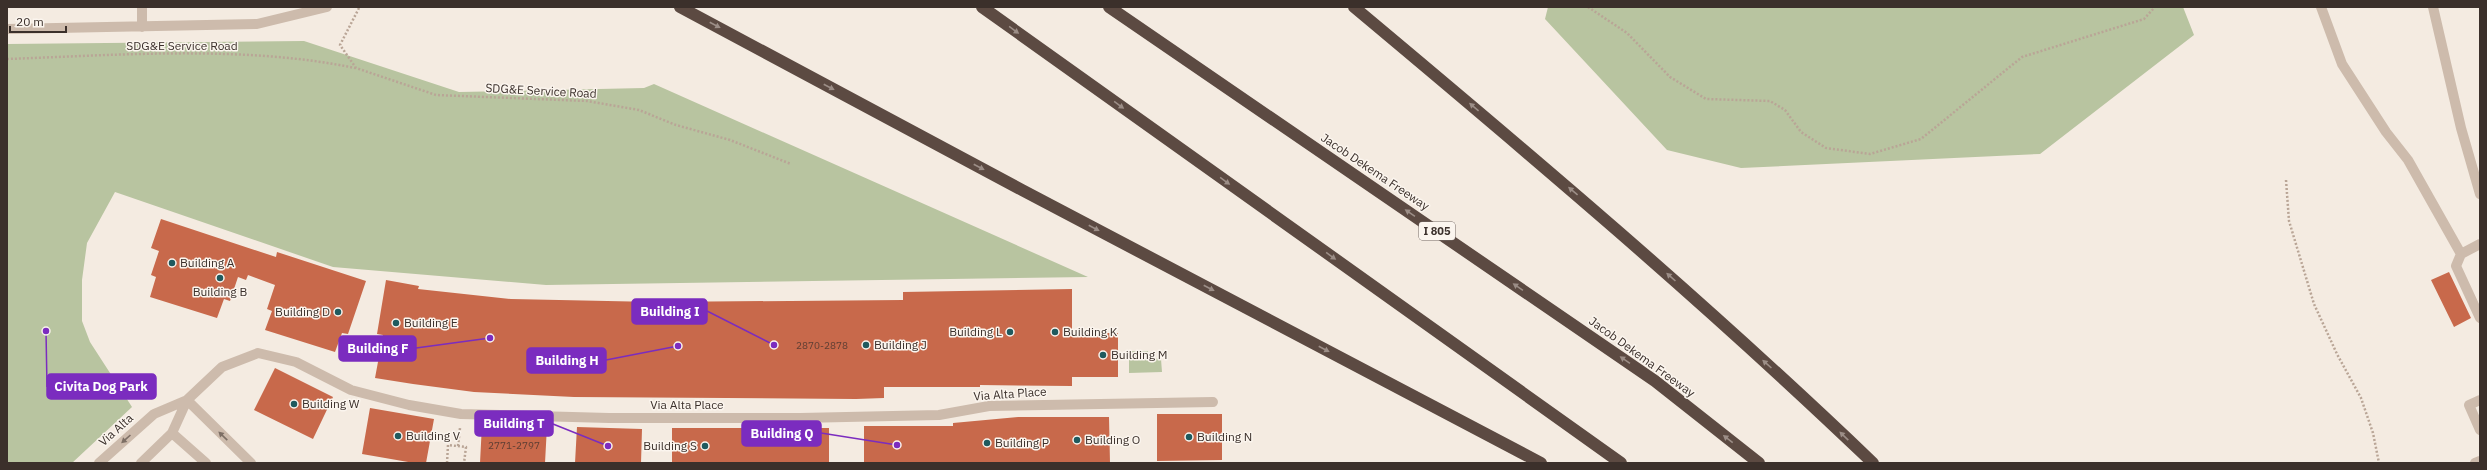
<svg xmlns="http://www.w3.org/2000/svg" width="2487" height="470" font-family="'IBM Plex Sans',sans-serif">
  <rect width="100%" height="100%" fill="#f4ebe1"/>
  <!-- green -->
  <path fill="#b8c4a0" d="M1548 7H2183L2194 35 2040 154 1741 168 1667 150 1545 19Z
    M304 41 459 92 644 88 654 84 1088 277 546 285 333 267 115 192 87 243 82 280V321L90 342 132 407 72 463H7V44Z
    M1129 351H1148V358L1161 359 1162 372 1129 373Z"/>
  <!-- building -->
  <path fill="#c8694b" d="M161 219 276 257 277 252 366 281 348 334 342 333 335 352 265 330 272 311 267 309 275 285 248 275 246 280 238 277 230 301 224 299 217 318 150 297 156 277 151 275 159 251 151 248Z
    M2449 272 2471 318 2454 327 2431 280Z
    M386 280 419 286 418 289 511 299 655 302 903 300V292L1072 289V333H1118V377H1072V386L980 385V387H884V398L856 399 574 397 474 392 413 384 375 378 383 335 377 334Z
    M275 368 333 397 313 439 254 410Z
    M370 408 434 419 426 463H414L362 454Z
    M1157 414H1222V460L1157 461Z
    M1109 417 1110 463H864V426H953V423L1018 417Z
    M482 424 547 426 545 463H480Z
    M577 427 642 429 641 463H575Z
    M672 428H829V463H672Z"/>
  <g fill="none" stroke-linecap="round" stroke-linejoin="round">
    <!-- path -->
    <path stroke="#b9a596" stroke-width="2.5" stroke-dasharray="2 2" stroke-linecap="butt" d="M1588 7 1627 33 1670 77 1706 99 1770 101 1785 110 1801 132 1826 148 1870 154 1921 139 2022 57 2144 19 2155 7
      M359 8 340 45 356 68 436 95 587 101 639 110 676 125 730 140 791 164
      M7 59C120 55 244 45 355 68
      M2286 180 2289 221 2314 304 2337 354 2361 398 2373 433 2379 463
      M458 446 460 428
      M447 463 448 445 466 447 464 463"/>
    <!-- minor -->
    <path stroke="#cdbbac" stroke-width="10" d="M2321 7 2342 64 2386 132 2408 160 2461 254 2480 244
      M2433 7 2461 128 2480 194
      M142 27V7
      M7 29 257 24 327 7
      M2461 254 2456 266 2480 318
      M187 400 251 463
      M2480 400 2469 405 2480 430
      M172 433 206 463
      M99 463 154 414 187 400 222 367 258 353 296 362 351 390 409 405 461 414 609 418H800L939 415 989 406 1213 402
      M141 463 172 433 187 400
      M2475 463 2480 461"/>
    <!-- highway -->
    <path stroke="#5c4a42" stroke-width="12" d="M680 7 1022 190 1541 463
      M982 7 1621 463
      M1109 7 1655 381 1759 463
      M1354 7C1531 155 1706 303 1873 463"/>
  </g>
  <!-- one-way arrows -->
  <defs><path id="oneway-solid" d="M-6-.8H1V-3.2L6.5 0L1 3.2V.8H-6Z"/></defs>
  <g fill="#9c8e87">
    <use href="#oneway-solid" transform="translate(715 25) rotate(28)"/>
    <use href="#oneway-solid" transform="translate(1014 30) rotate(36)"/>
    <use href="#oneway-solid" transform="translate(829 87) rotate(28)"/>
    <use href="#oneway-solid" transform="translate(1119 105) rotate(36)"/>
    <use href="#oneway-solid" transform="translate(1474 107) rotate(-140)"/>
    <use href="#oneway-solid" transform="translate(979 167) rotate(28)"/>
    <use href="#oneway-solid" transform="translate(1225 181) rotate(36)"/>
    <use href="#oneway-solid" transform="translate(1573 191) rotate(-140)"/>
    <use href="#oneway-solid" transform="translate(1410 213) rotate(-146)"/>
    <use href="#oneway-solid" transform="translate(1094 228) rotate(28)"/>
    <use href="#oneway-solid" transform="translate(1331 256) rotate(36)"/>
    <use href="#oneway-solid" transform="translate(1671 277) rotate(-138)"/>
    <use href="#oneway-solid" transform="translate(1518 287) rotate(-146)"/>
    <use href="#oneway-solid" transform="translate(1209 288) rotate(28)"/>
    <use href="#oneway-solid" transform="translate(1324 349) rotate(28)"/>
    <use href="#oneway-solid" transform="translate(1625 360) rotate(-146)"/>
    <use href="#oneway-solid" transform="translate(1767 364) rotate(-138)"/>
    <use href="#oneway-solid" transform="translate(1844 436) rotate(-136)"/>
    <use href="#oneway-solid" transform="translate(1728 439) rotate(-142)"/>
  </g>
  <g fill="#7d6f65">
    <use href="#oneway-solid" transform="translate(223 436) rotate(-136)"/>
    <use href="#oneway-solid" transform="translate(126 439) rotate(138)"/>
  </g>
  <!-- markers -->
  <g fill="#1f5a5e" stroke="#fbf5ee" stroke-width="1.5">
    <circle cx="172" cy="263" r="4"/>
    <circle cx="220" cy="278" r="4"/>
    <circle cx="338" cy="312" r="4"/>
    <circle cx="396" cy="323" r="4"/>
    <circle cx="1010" cy="332" r="4"/>
    <circle cx="1055" cy="332" r="4"/>
    <circle cx="866" cy="345" r="4"/>
    <circle cx="1103" cy="355" r="4"/>
    <circle cx="294" cy="404" r="4"/>
    <circle cx="398" cy="436" r="4"/>
    <circle cx="1189" cy="437" r="4"/>
    <circle cx="1077" cy="440" r="4"/>
    <circle cx="987" cy="443" r="4"/>
    <circle cx="705" cy="446" r="4"/>
  </g>
  <g text-anchor="middle" stroke-width="3" stroke-linejoin="round" paint-order="stroke">
    <!-- number labels -->
    <g font-size="10" fill="#5e3e33">
      <text x="822" y="349">2870-2878</text>
      <text x="514" y="449">2771-2797</text>
    </g>
    <!-- shield labels -->
    <rect fill="#fbf5ee" stroke="#756b66" stroke-width="1" x="1419" y="222" width="36" height="18" rx="3"/>
    <g font-size="11" font-weight="bold" fill="#3b302b">
      <text x="1437" y="235">I 805</text>
    </g>
    <!-- street labels -->
    <g font-size="12" fill="#3b302b" stroke="#fbf5ee">
      <text x="182" y="50">SDG&amp;E Service Road</text>
      <text transform="translate(541 91) rotate(3)" y="4">SDG&amp;E Service Road</text>
      <text transform="translate(1375 172) rotate(34)" y="4">Jacob Dekema Freeway</text>
      <text transform="translate(1642 357) rotate(36)" y="4">Jacob Dekema Freeway</text>
      <text transform="translate(1010 394) rotate(-4)" y="4">Via Alta Place</text>
      <text x="687" y="409">Via Alta Place</text>
      <text transform="translate(116 430) rotate(-42)" y="4">Via Alta</text>
    </g>
    <!-- poi labels -->
    <g font-size="12" fill="#3b302b" stroke="#fbf5ee" text-anchor="start">
      <text x="180" y="267">Building A</text>
      <text x="220" y="296" text-anchor="middle">Building B</text>
      <text x="330" y="316" text-anchor="end">Building D</text>
      <text x="404" y="327">Building E</text>
      <text x="1002" y="336" text-anchor="end">Building L</text>
      <text x="1063" y="336">Building K</text>
      <text x="874" y="349">Building J</text>
      <text x="1111" y="359">Building M</text>
      <text x="302" y="408">Building W</text>
      <text x="406" y="440">Building V</text>
      <text x="1197" y="441">Building N</text>
      <text x="1085" y="444">Building O</text>
      <text x="995" y="447">Building P</text>
      <text x="697" y="450" text-anchor="end">Building S</text>
    </g>
  </g>
  <!-- callouts -->
  <path fill="none" stroke="#7b2cbf" stroke-width="1.5" d="M774 345L707 311M490 338L416 348M678 346L606 360M46 331L47 387M608 446L553 424M897 445L821 433"/>
  <g fill="#7b2cbf" stroke="#fbf5ee" stroke-width="1.5">
    <circle cx="774" cy="345" r="4"/>
    <circle cx="490" cy="338" r="4"/>
    <circle cx="678" cy="346" r="4"/>
    <circle cx="46" cy="331" r="4"/>
    <circle cx="608" cy="446" r="4"/>
    <circle cx="897" cy="445" r="4"/>
  </g>
  <g fill="#7b2cbf" stroke="#7b2cbf" stroke-width="1.5">
    <rect x="632" y="299" width="75" height="25" rx="4"/>
    <rect x="339" y="336" width="77" height="25" rx="4"/>
    <rect x="527" y="348" width="79" height="25" rx="4"/>
    <rect x="47" y="374" width="109" height="25" rx="4"/>
    <rect x="475" y="411" width="78" height="25" rx="4"/>
    <rect x="742" y="421" width="79" height="25" rx="4"/>
  </g>
  <g font-size="13" text-anchor="middle" font-weight="bold" fill="#fff">
    <text x="670" y="316">Building I</text>
    <text x="378" y="353">Building F</text>
    <text x="567" y="365">Building H</text>
    <text x="101" y="391">Civita Dog Park</text>
    <text x="514" y="428">Building T</text>
    <text x="782" y="438">Building Q</text>
  </g>
  <!-- border -->
  <rect width="2487" height="470" fill="none" stroke="#3b302b" stroke-width="16"/>
  <!-- scale -->
  <path d="M10 26v6h56v-6" fill="none" stroke="#3b302b" stroke-width="2"/>
  <text x="16" y="26" font-size="12" fill="#3b302b" stroke="#fbf5ee" stroke-width="3" paint-order="stroke">20 m</text>
</svg>
